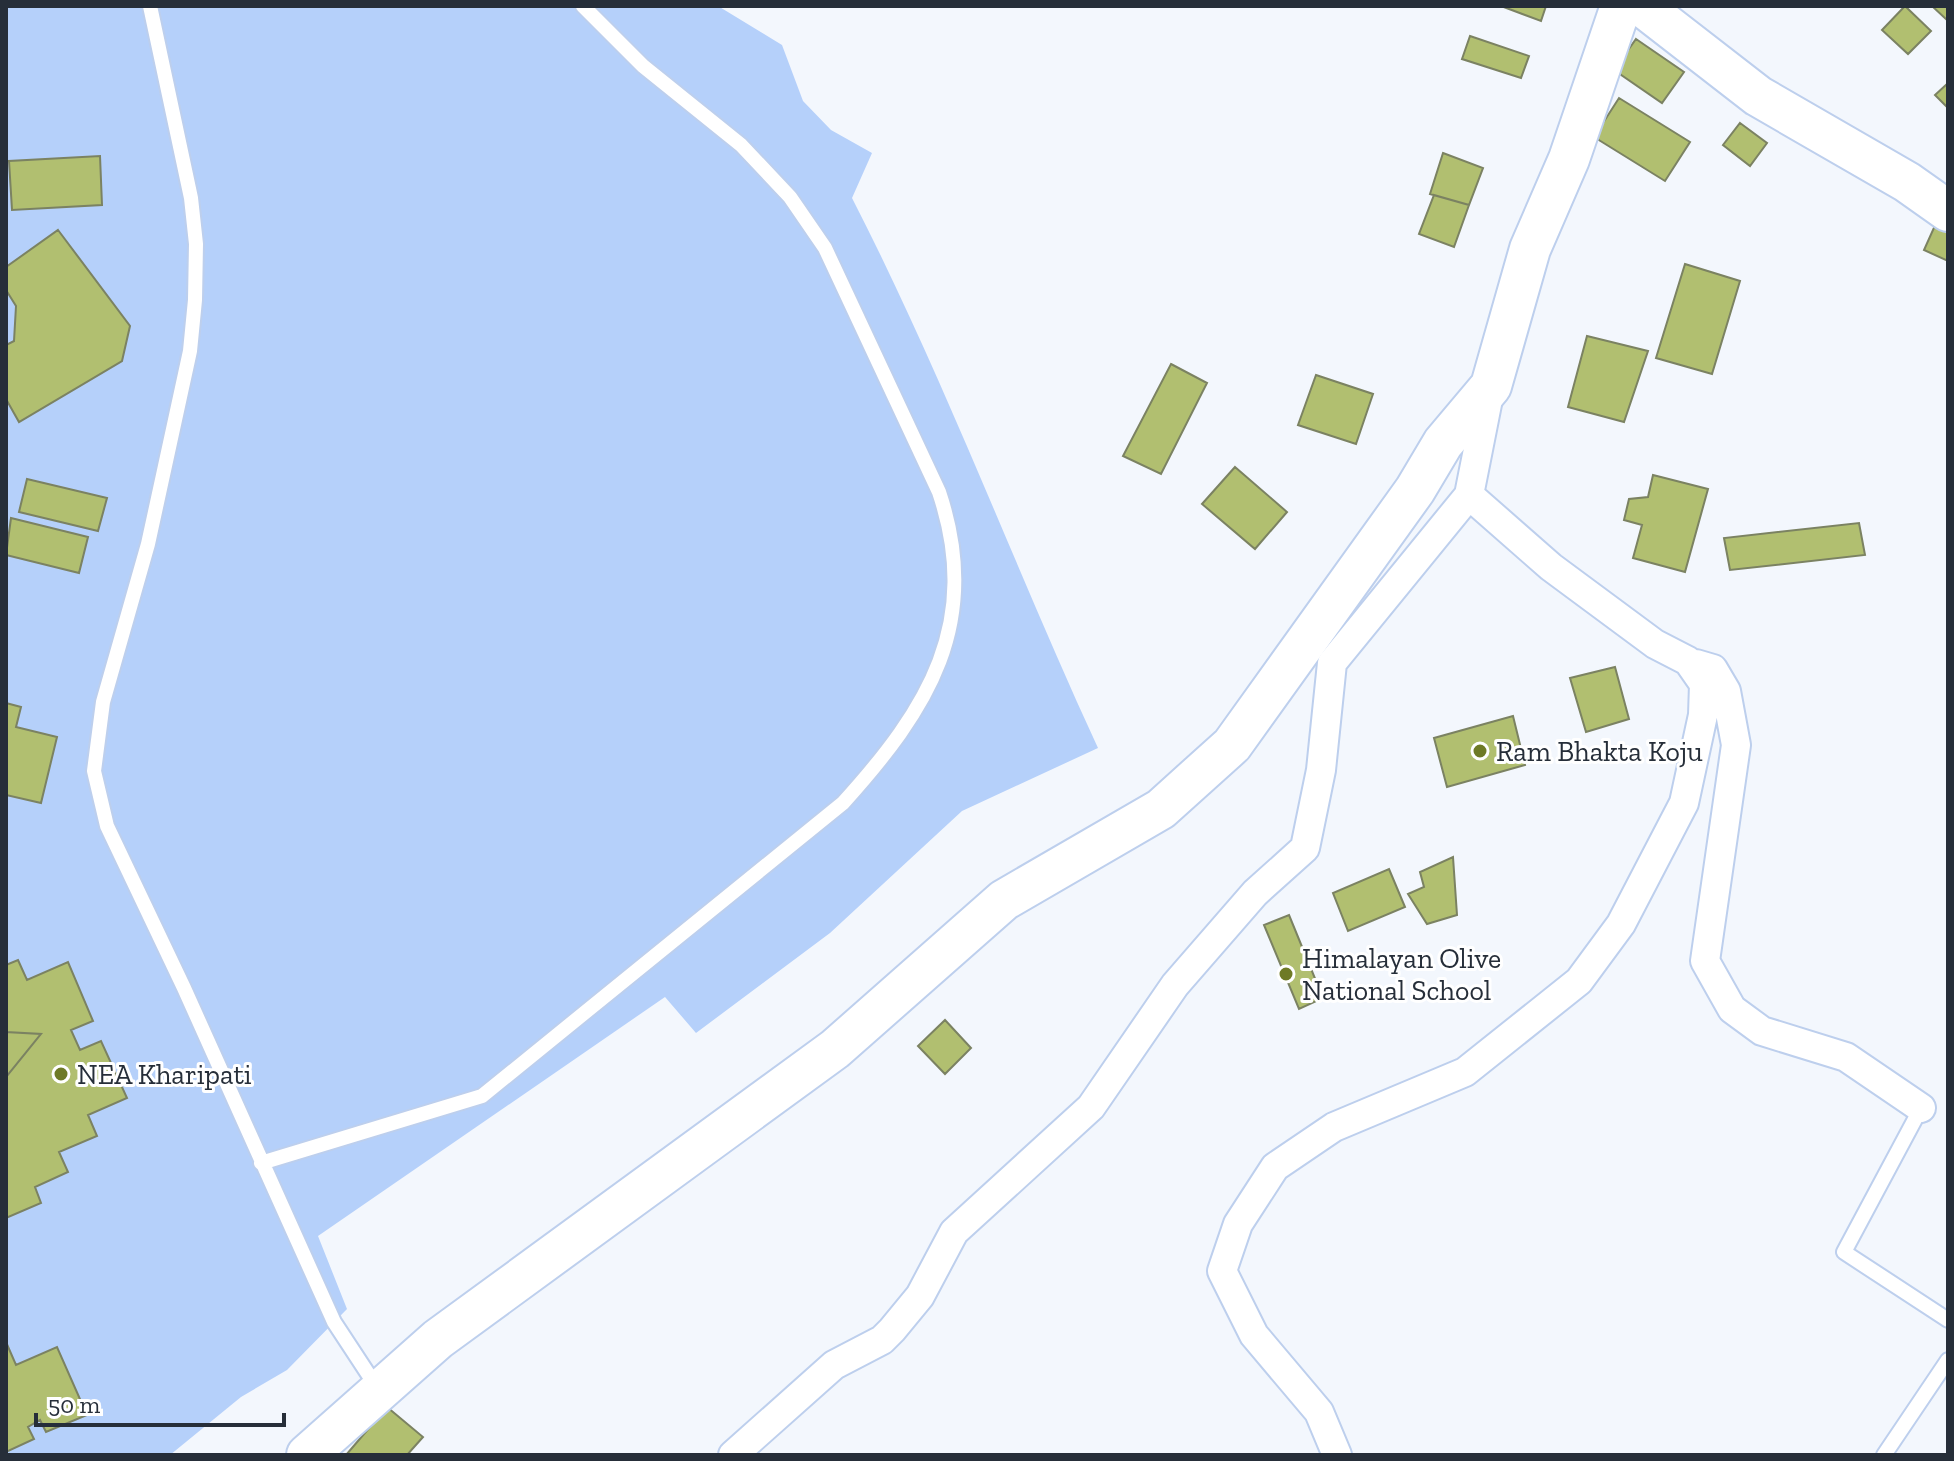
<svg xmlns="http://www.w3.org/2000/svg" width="1954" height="1461" font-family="'Zilla Slab',serif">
  <rect width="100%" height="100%" fill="#f3f7fd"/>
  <!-- green -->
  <path fill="#b5d0fa" d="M6 6H718L782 45 803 101 831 130 872 153 852 198C944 377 1014 566 1098 748L962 811 830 933 696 1033 665 997 318 1236 347 1309 287 1370 241 1397 170 1455H6Z"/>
  <!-- building -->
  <path fill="#b1bf70" stroke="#7b8262" stroke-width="2" d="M1501 6H1546L1541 21Z
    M1905 6 1931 31 1908 54 1882 30Z
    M1932 6H1948V21Z
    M1470 36 1529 56 1521 78 1462 59Z
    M1636 39 1684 72 1662 103 1614 70Z
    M1948 83V108L1935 95Z
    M1619 98 1690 142 1665 181 1594 137Z
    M1740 123 1767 143 1750 166 1723 145Z
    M1443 153 1483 168 1469 205 1430 194Z
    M100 156 102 205 12 210 9 161Z
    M1434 195 1469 205 1454 247 1419 234Z
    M1937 221 1948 225V261L1924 250Z
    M58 230 130 326 122 361 19 422 6 399V345L14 341 16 306 6 290V267Z
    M1685 264 1740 281 1712 374 1656 358Z
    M1587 336 1648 351 1624 422 1568 407Z
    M1171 364 1207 383 1161 474 1123 456Z
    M1316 375 1373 394 1356 444 1298 425Z
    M1235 467 1287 512 1255 549 1202 504Z
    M1653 475 1708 489 1685 572 1633 558 1642 525 1624 520 1629 499 1648 497Z
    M27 479 107 498 98 531 19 512Z
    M11 518 88 537 79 573 6 555Z
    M1859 523 1865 555 1730 570 1724 538Z
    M1615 667 1629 719 1586 732 1570 678Z
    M6 703 21 707 16 727 57 737 41 803 6 795Z
    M1513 716 1525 765 1447 787 1434 738Z
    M1453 857 1457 915 1427 924 1408 894 1424 887 1420 872Z
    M1389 869 1405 907 1348 931 1333 893Z
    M1289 915 1323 998 1299 1009 1264 925Z
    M18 960 27 980 68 962 93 1021 71 1030 80 1050 101 1041 127 1098 88 1115 97 1136 59 1152 68 1172 35 1187 41 1203 6 1218V1077L41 1034 6 1032V965Z
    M18 960 27 980 68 962 93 1021 71 1030 80 1050 101 1041 127 1098 88 1115 97 1136 59 1152 68 1172 35 1187 41 1203 6 1218V965Z
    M945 1020 971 1048 945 1074 918 1046Z
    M6 1342 16 1365 57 1347 87 1415 46 1432 40 1420 28 1427 34 1439 6 1452Z
    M6 1342 16 1365 57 1347 87 1415 46 1432 40 1420 28 1427 34 1439 6 1452Z
    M387 1407 423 1437 407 1455H346Z"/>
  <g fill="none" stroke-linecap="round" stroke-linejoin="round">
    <!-- lane casing -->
    <g stroke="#bdcfed" stroke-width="18">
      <path id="lane" d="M150 6 191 198 196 244 195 300 190 351 148 544 103 702 94 771 107 826 184 988 334 1322 378 1389
        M1921 1108 1844 1252 1948 1320
        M261 1163 482 1096 843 803C928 709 983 623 939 492L825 248 790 197 741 145 643 66 583 6
        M1884 1455 1948 1360"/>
    </g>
    <!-- street casing -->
    <g stroke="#bdcfed" stroke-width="32">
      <path id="street" d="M1696 664 1713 669 1726 691 1736 745 1705 961 1732 1009 1762 1031 1846 1057 1921 1108
        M733 1455 834 1365 882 1340 892 1330 920 1296 954 1232 1091 1107 1175 985 1255 893 1305 848 1321 770 1332 663 1469 495
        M1337 1455 1319 1412 1254 1335 1222 1271 1238 1224 1275 1167 1334 1127 1465 1072 1579 981 1621 924 1684 803 1703 715 1704 684 1688 661 1655 644 1551 567 1469 495 1490 389"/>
    </g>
    <!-- secondary casing -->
    <g stroke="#bdcfed" stroke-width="44">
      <path id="secondary" d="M1642 6 1758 96 1907 182 1948 211
        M307 1455 438 1339 835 1049 1004 900 1161 809 1232 745 1415 490 1443 443 1491 386 1530 249 1569 159 1621 6"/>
    </g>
    <!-- lane -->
    <use href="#lane" stroke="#fff" stroke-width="14"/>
    <!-- street -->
    <use href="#street" stroke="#fff" stroke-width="28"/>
    <!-- secondary -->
    <use href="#secondary" stroke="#fff" stroke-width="40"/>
  </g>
  <!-- markers -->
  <g fill="#6e7a26" stroke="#fff" stroke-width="3">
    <circle cx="1480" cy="751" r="8"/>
    <circle cx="1286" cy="974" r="8"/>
    <circle cx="61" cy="1074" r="8"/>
  </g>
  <g text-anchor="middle" stroke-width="6" stroke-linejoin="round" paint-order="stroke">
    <!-- poi labels -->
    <g font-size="28" fill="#262e39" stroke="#fff" text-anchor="start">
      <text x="1496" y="761">Ram Bhakta Koju</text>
      <text x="1302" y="968">Himalayan Olive<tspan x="1302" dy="32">National School</tspan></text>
      <text x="77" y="1084">NEA Kharipati</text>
    </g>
  </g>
  <!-- border -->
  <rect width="1954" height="1461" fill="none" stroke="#262e39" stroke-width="16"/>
  <!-- scale -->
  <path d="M36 1413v12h248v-12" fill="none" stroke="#262e39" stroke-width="4"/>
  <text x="48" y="1413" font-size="24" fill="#262e39" stroke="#ffffff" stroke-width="6" paint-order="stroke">50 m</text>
</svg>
